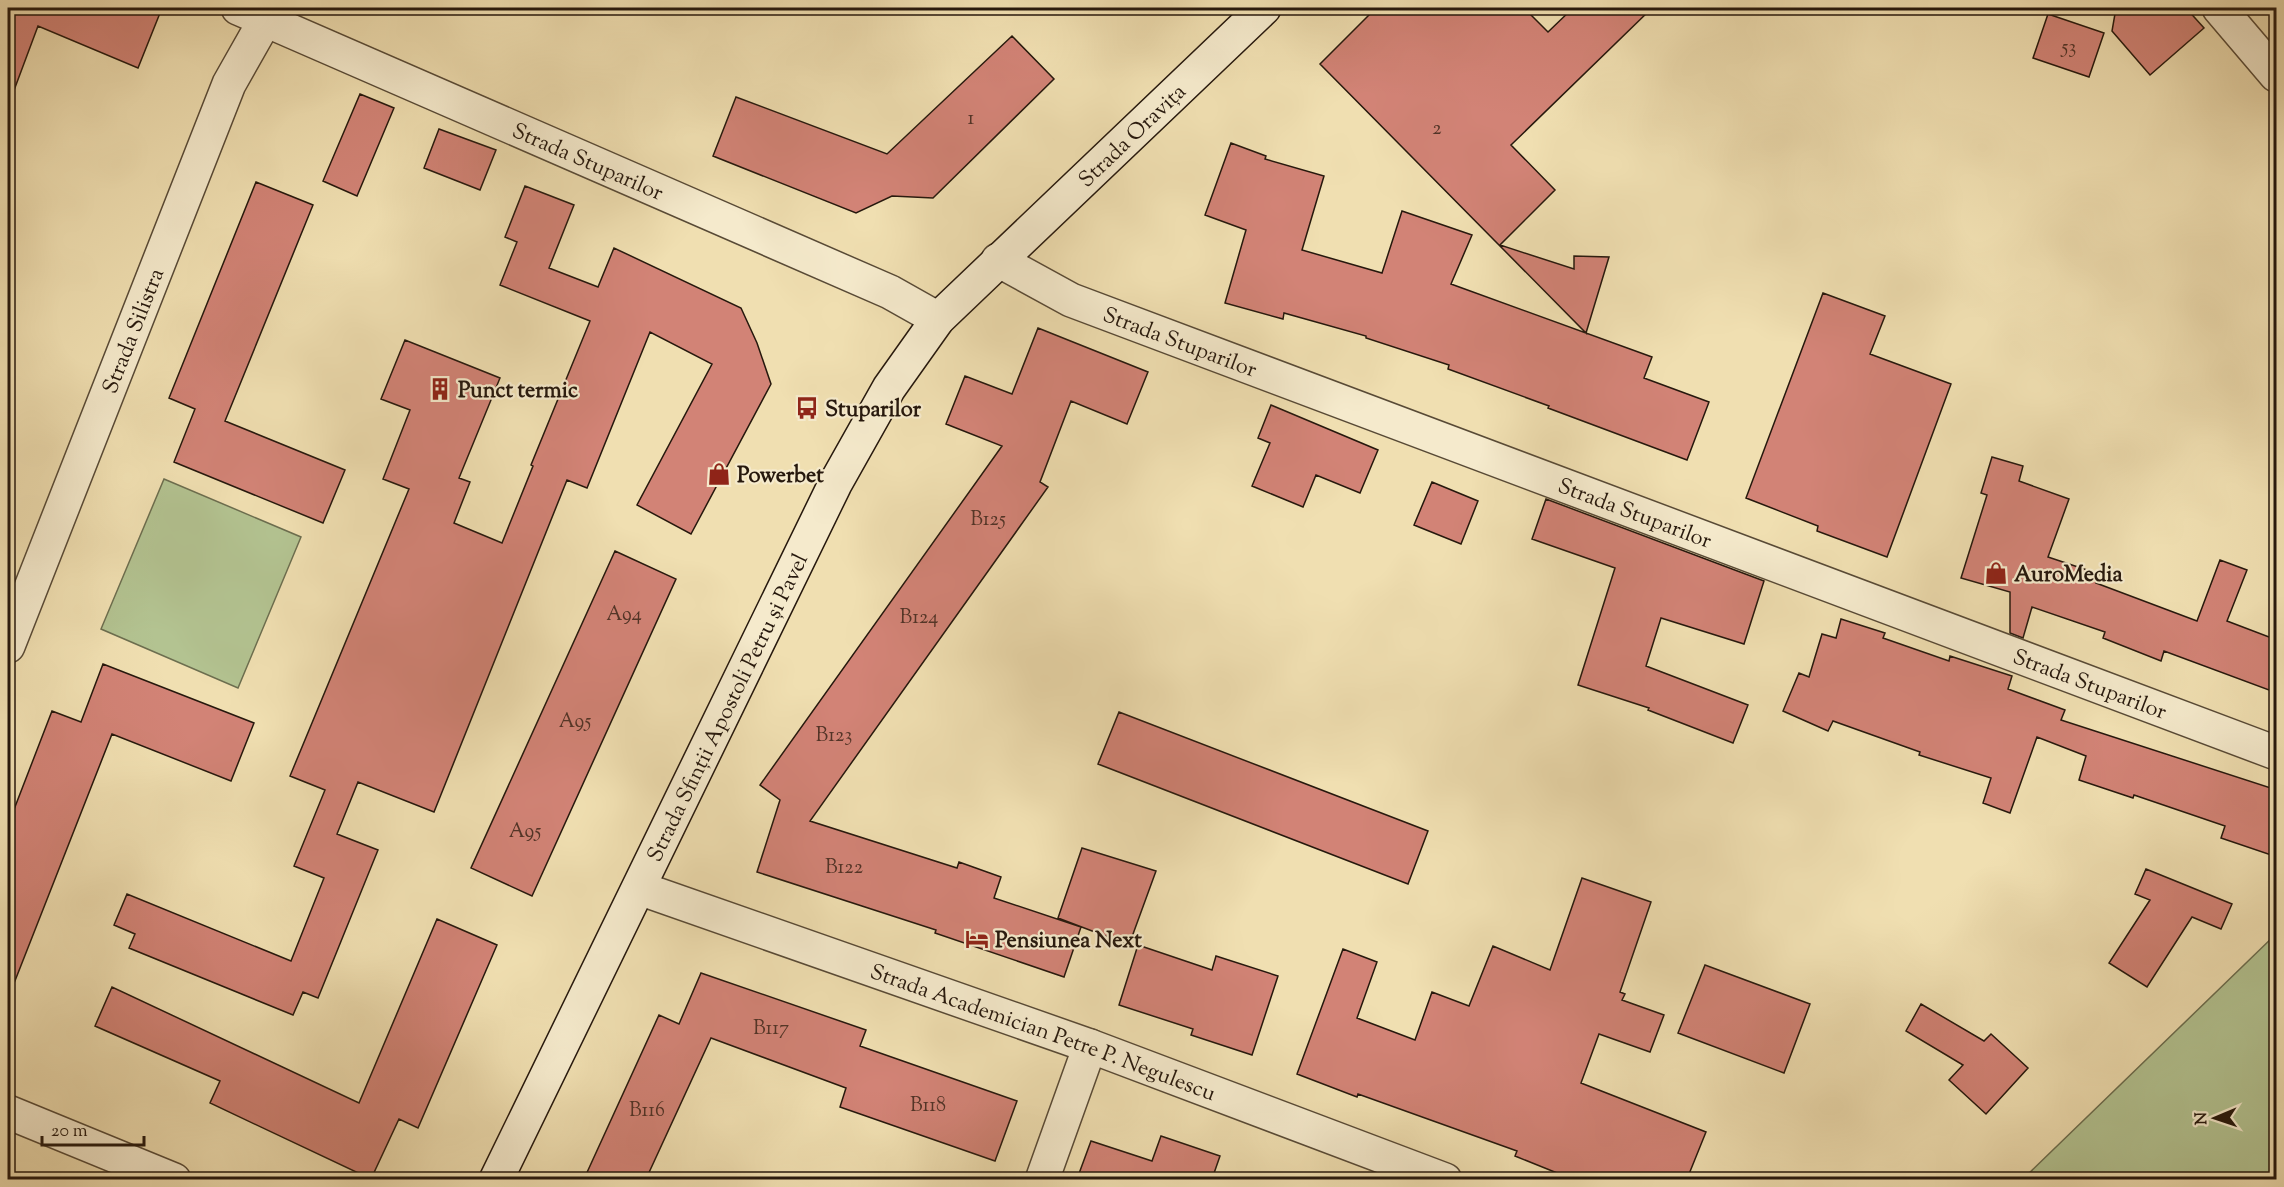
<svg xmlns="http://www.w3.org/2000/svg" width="2284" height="1187" font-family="'Sorts Mill Goudy',serif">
  <rect width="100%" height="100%" fill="#f0dfb1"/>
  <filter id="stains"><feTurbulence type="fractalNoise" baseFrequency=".00333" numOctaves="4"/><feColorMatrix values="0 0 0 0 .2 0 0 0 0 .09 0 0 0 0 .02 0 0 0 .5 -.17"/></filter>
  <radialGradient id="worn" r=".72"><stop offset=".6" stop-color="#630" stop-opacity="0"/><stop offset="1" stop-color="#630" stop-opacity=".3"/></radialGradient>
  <!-- green -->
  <path fill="#b3c391" stroke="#6c6e4f" stroke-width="1.5" d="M164 479 301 537 238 688 101 629Z
    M2276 934V1179H2023Z"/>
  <!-- building -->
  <path fill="#d28376" stroke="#26180d" stroke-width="1.5" d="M8 8H162L138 68 38 26 10 101H8Z
    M1376 8H1524L1548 32 1573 8H1652L1511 145 1555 190 1500 245 1574 269V256L1609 257 1586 333 1320 64Z
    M2116 8H2186L2204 28 2150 75 2112 31Z
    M2048 14 2104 33 2089 77 2033 58Z
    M1012 36 1054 79 933 198 892 196 856 213 713 156 736 97 887 154Z
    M360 94 394 108 357 196 323 181Z
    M439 129 496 150 480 190 424 168Z
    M1231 143 1266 156 1265 159 1324 176 1302 250 1382 273 1402 211 1472 235 1451 284 1652 357 1644 378 1709 402 1687 460 1548 408 1549 406 1448 369 1449 365 1366 338V336L1284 313 1283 319 1225 303 1246 230 1205 215Z
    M256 182 313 205 225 421 345 470 323 523 174 462 195 409 169 398Z
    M525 186 574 205 549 268 598 287 614 248 741 308 757 343 771 384 691 534 637 505 712 364 650 332 587 488 567 480 434 812 358 782 337 834 378 850 318 998 303 992 293 1015 129 948 135 934 114 925 127 894 291 961 324 878 294 866 325 790 290 776 409 489 383 479 410 410 381 399 405 340 500 378 459 478 470 482 454 523 502 543 533 466 531 465 590 321 500 285 517 242 505 237Z
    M1823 293 1885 316 1870 354 1951 384 1887 557 1817 531 1818 526 1746 498Z
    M1038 328 1148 372 1127 424 1071 401 1040 482 1048 487 810 821 957 868 959 862 1001 877 994 898 1081 927 1064 977 935 933 936 930 757 872 780 800 760 785 1002 446 946 424 965 376 1012 394Z
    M1271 405 1378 450 1360 493 1316 475 1303 507 1252 486 1270 443 1258 438Z
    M1992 457 2023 466 2019 481 2069 499 2048 557 2099 574 2096 583 2197 621 2220 560 2247 570 2227 621 2277 640V693L2164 651 2161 661 2103 638 2105 632 2032 607 2023 638 2010 633V592L1961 578 1987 495 1981 493Z
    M1432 482 1478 501 1461 544 1414 525Z
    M1546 499 1764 581 1744 644 1661 618 1646 666 1748 705 1733 743 1648 710 1649 708 1578 685 1615 568 1532 539Z
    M615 551 676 579 532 896 471 868Z
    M1841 619 1885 633 1883 638 1949 661 1950 656 2012 676 2008 689 2065 710 2061 720 2277 790V857L2221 838 2225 826 2134 795 2133 798 2079 780 2086 756 2037 737 2010 813 1983 803 1991 778 1919 755 1920 752 1833 721 1828 731 1783 711 1799 673 1809 677 1822 634 1836 638Z
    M103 664 254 723 231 781 112 734 9 996H8V825L52 711 81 722Z
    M1119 712 1428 831 1408 884 1098 764Z
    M1082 848 1156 871 1129 945 1058 918Z
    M2146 869 2232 904 2221 929 2192 917 2147 987 2109 963 2150 900 2135 894Z
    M1582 878 1651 902 1620 992 1625 994 1622 1000 1664 1015 1650 1052 1599 1034 1581 1083 1706 1132 1687 1179H1572L1515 1156 1517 1151 1358 1094 1357 1097 1297 1074 1343 949 1377 962 1357 1018 1415 1040 1432 992 1469 1006 1493 946 1550 970Z
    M437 919 497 945 418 1128 399 1119 371 1179 210 1103 220 1081 95 1026 112 987 359 1103Z
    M1138 945 1212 970 1216 956 1278 976 1252 1055 1191 1035 1193 1029 1119 1005Z
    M1705 965 1810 1004 1784 1073 1678 1033Z
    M701 973 866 1030 860 1046 1017 1101 995 1161 840 1107 846 1088 711 1038 646 1179H584L659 1015 679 1024Z
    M1921 1004 1984 1041 1991 1034 2028 1068 1986 1114 1949 1080 1963 1065 1906 1031Z
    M1161 1136 1220 1156 1212 1179H1077L1091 1141 1152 1161Z"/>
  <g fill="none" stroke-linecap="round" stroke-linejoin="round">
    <!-- minor casing -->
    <g stroke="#584a36" stroke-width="36">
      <g id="minor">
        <path id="s1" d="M238 8 890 292 938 319"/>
        <path d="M2219 8 2276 75"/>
        <path id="s2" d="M998 260 1071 300 2276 753"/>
        <path id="s3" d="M8 646 229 84 272 8"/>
        <path id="s4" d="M639 888 1090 1046 1445 1180"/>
        <path d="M8 1112 174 1180"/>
        <path d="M1042 1180 1090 1046"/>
      </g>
    </g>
    <!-- secondary casing -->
    <g stroke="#26180d" stroke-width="36">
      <g id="secondary">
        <path id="s5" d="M496 1180 835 484 889 388 938 319 1264 8"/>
      </g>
    </g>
    <!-- minor -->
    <use href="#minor" stroke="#f5eacc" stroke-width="33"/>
    <!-- secondary -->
    <use href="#secondary" stroke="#f5eacc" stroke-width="33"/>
  </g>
  <!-- icons -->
  <defs>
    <g id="building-bare" transform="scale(1.8)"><path d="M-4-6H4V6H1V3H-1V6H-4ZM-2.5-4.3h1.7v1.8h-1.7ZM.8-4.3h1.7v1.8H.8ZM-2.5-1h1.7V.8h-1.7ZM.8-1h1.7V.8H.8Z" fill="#8f2418" stroke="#f5eacc" stroke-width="2.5" paint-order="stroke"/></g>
    <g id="bus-bare" transform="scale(1.8)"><path d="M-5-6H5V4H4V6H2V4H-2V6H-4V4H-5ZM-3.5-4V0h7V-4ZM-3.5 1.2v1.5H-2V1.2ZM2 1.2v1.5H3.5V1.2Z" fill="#8f2418" stroke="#f5eacc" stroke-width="2.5" paint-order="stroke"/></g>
    <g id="shop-bare" transform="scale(1.8)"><path d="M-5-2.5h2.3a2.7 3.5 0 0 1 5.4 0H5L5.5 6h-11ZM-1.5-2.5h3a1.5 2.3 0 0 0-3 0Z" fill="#8f2418" stroke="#f5eacc" stroke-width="2.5" paint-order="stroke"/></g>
    <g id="hotel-bare" transform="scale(1.8)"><path d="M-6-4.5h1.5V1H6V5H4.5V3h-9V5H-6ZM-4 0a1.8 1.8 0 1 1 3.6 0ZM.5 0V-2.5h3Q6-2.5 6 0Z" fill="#8f2418" stroke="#f5eacc" stroke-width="2.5" paint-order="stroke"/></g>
  </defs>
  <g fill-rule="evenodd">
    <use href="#building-bare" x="440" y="389"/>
    <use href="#bus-bare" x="807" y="408"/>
    <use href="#shop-bare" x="719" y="474"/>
    <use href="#shop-bare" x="1996" y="573"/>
    <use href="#hotel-bare" x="977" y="939"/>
  </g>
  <g text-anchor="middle" stroke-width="4.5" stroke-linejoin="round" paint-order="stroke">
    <!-- number labels -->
    <g font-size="20" fill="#513327">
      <text x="2069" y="53">53</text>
      <text x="971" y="124">1</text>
      <text x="1437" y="134">2</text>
      <text x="988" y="525">B125</text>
      <text x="624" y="620">A94</text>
      <text x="919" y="623">B124</text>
      <text x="575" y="727">A95</text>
      <text x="834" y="741">B123</text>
      <text x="525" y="837">A95</text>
      <text x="844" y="873">B122</text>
      <text x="771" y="1034">B117</text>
      <text x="928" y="1111">B118</text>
      <text x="647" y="1116">B116</text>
    </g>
    <!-- street labels -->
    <g font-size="22" fill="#26180d" stroke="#f5eacc">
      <text dy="8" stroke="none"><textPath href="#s5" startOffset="1236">Strada Oravița</textPath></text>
      <text dy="8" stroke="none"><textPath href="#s1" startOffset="382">Strada Stuparilor</textPath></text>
      <text dy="8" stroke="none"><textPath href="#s3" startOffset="339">Strada Silistra</textPath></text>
      <text dy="8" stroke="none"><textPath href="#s2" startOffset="200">Strada Stuparilor</textPath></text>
      <text dy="8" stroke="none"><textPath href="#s2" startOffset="686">Strada Stuparilor</textPath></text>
      <text dy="8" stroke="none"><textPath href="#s2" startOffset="1172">Strada Stuparilor</textPath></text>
      <text dy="8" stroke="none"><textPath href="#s5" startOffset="526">Strada Sfinții Apostoli Petru și Pavel</textPath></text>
      <text dy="8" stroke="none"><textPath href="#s4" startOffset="429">Strada Academician Petre P. Negulescu</textPath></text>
    </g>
    <!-- poi labels -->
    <g font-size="22" font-weight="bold" fill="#26180d" stroke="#f5eacc" text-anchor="start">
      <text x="458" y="397">Punct termic</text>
      <text x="825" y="416">Stuparilor</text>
      <text x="737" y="482">Powerbet</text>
      <text x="2014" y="581">AuroMedia</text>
      <text x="995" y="947">Pensiunea Next</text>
    </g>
  </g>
  <!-- margin -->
  <rect width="2284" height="1187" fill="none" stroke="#f0dfb1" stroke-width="30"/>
  <rect x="9" y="9" width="2266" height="1169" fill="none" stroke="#26180d" stroke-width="3"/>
  <rect x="15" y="15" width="2254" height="1157" fill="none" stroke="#26180d" stroke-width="1.5"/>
  <!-- north arrow -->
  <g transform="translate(2215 1118) rotate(268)" stroke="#f5eacc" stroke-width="4.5" paint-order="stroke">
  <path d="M0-4.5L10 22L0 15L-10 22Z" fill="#26180d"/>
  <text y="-9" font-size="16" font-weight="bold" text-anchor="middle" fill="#26180d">N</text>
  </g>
  <!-- scale -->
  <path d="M42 1136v9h102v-9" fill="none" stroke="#26180d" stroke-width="3"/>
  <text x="51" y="1136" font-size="18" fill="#26180d" stroke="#f5eacc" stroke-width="4.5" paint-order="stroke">20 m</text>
  <rect width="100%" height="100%" filter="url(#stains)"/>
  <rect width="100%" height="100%" fill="url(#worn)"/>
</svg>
